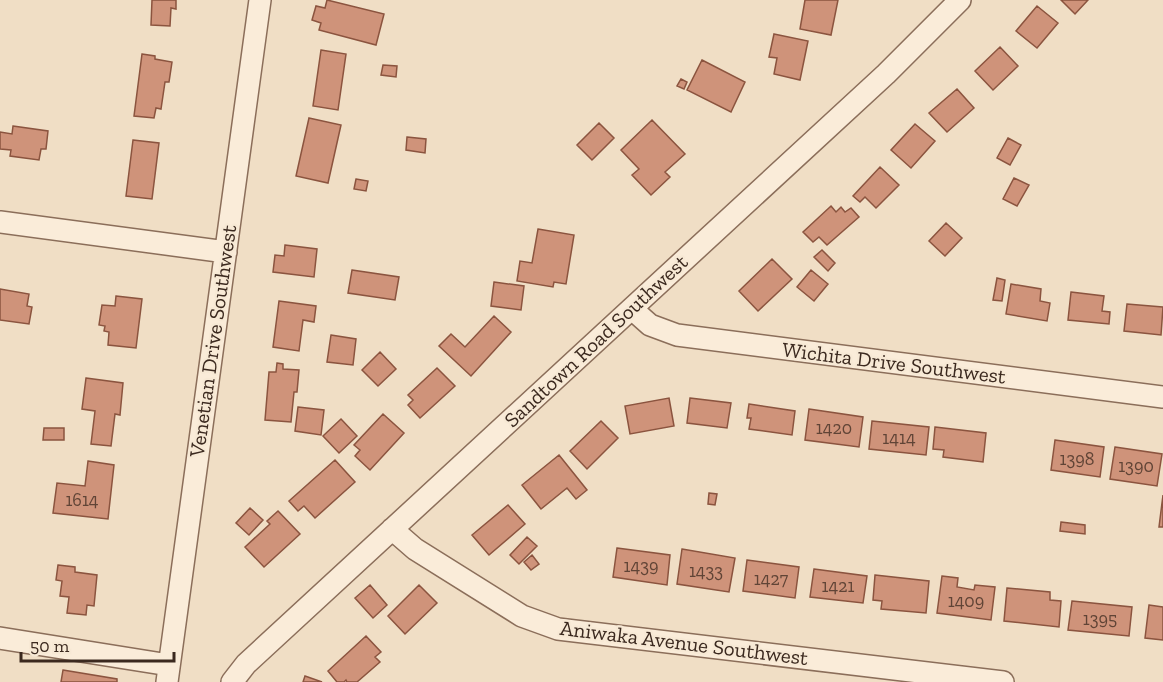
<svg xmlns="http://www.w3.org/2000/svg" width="1163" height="682" font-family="'Zilla Slab',serif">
  <rect width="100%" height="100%" fill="#f0dec5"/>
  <!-- building -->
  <path fill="#cf937a" stroke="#8b543f" stroke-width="1.5" d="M152 0H176V9L171 8 170 26 151 25Z
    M327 0 384 14 376 45 319 30 321 23 312 20 316 6 325 8Z
    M805 0H838L831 35 800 29Z
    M1061 0H1088L1075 14Z
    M1037 6 1058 23 1037 48 1016 31Z
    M774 34 808 41 800 80 774 74 777 58 769 57Z
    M1000 47 1018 66 993 90 975 71Z
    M321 50 346 54 338 110 313 106Z
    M142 54 155 56V59L172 62 169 82H165L161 109 156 108 154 118 134 116Z
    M702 60 745 82 731 112 687 90Z
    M383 65 397 66 396 77 381 75Z
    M681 79 687 82 684 89 677 86Z
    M957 89 974 108 947 132 929 113Z
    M309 118 341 125 328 183 296 176Z
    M652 120 685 154 665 172 670 177 651 195 632 175 639 169 621 150Z
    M599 123 614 138 592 160 577 145Z
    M915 124 935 141 911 168 891 150Z
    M13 126 48 131 46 149H41L39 160 10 156 11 150 0 149V132L12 134Z
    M407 137 426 139 425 153 406 150Z
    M1008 138 1021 145 1010 165 997 158Z
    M133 140 159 143 152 199 126 196Z
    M880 167 899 185 876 208 865 197 860 202 853 196Z
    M1014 178 1029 185 1017 206 1003 199Z
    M356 179 368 181 366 191 354 189Z
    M831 206 836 212 841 207 845 212 851 208 859 217 827 245 819 237 813 242 803 232Z
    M946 223 962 238 945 256 929 241Z
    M538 229 574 235 566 284 554 282 553 287 517 281 520 261 532 263Z
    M285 245 317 249 314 277 273 272 275 255 284 256Z
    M822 250 835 263 828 271 814 257Z
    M772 259 792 279 758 311 739 291Z
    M352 270 399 277 395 300 348 293Z
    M811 270 828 284 814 301 797 287Z
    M997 278 1005 280 1002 301 993 300Z
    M494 282 524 286 521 310 491 306Z
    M1011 284 1041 289 1040 301 1050 303 1047 321 1006 314Z
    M0 289 29 294 27 306 32 307 29 324 0 320Z
    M1071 292 1104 296 1102 311 1110 312 1109 324 1068 320Z
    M116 296 142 299 136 348 108 345 109 332 104 331 105 326 99 325 102 305 115 306Z
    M279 301 316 306 314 322 303 320 299 351 273 347Z
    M1127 304 1163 307 1161 335 1124 331Z
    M494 316 511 332 471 376 439 346 451 334 465 347Z
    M331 335 356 339 353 365 327 362Z
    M380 352 396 369 378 386 362 370Z
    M277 363 283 364V369L299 370 297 392H294L291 422 265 420 269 372H276Z
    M437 368 455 386 420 418 408 405 413 400 408 395Z
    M86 378 123 383 120 415 115 414 111 446 91 444 95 411 82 409Z
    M669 398 674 426 630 434 625 406Z
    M690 398 731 403 727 428 687 423Z
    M749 404 795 411 792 435 749 429 751 418H747Z
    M298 407 324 410 321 435 295 431Z
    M809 409 863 417 859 447 805 440Z
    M383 414 404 433 370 470 355 456 360 450 354 445Z
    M341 419 357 436 339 453 323 436Z
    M601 421 618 438 587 469 570 451Z
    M872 421 929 427 926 455 869 449Z
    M935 427 986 433 983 462 943 457 944 450 933 449Z
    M44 428H64V440H43Z
    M1055 440 1104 447 1100 477 1051 470Z
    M1115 447 1162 454 1157 486 1110 479Z
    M559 455 587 490 576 499 567 488 541 509 522 485Z
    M335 460 355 482 315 518 304 506 298 511 289 501Z
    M88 461 114 465 108 519 53 513 57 483 85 486Z
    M709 493 717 494 715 505 708 504Z
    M1163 495V527H1159Z
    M508 505 525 524 489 555 472 535Z
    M250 508 263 520 249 535 236 523Z
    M278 511 300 534 264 567 245 547 270 524 267 521Z
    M1061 522 1085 525V534L1060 531Z
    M527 537 537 546 519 564 510 555Z
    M617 548 670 555 667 585 613 577Z
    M682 549 735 558 729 592 677 584Z
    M532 555 539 564 531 570 524 562Z
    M747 560 799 567 795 598 743 591Z
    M58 565 75 567V572L97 575 94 606 87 605 86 615 67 613 69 597 60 596 62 581 56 580Z
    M814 569 867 576 863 603 810 597Z
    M875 575 929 581 926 613 881 609 882 601 873 600Z
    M942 576 958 578 957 587 974 590 975 585 995 587 991 620 937 613Z
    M370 585 387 605 373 618 355 598Z
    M419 585 437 603 405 634 388 616Z
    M1007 588 1050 592V600L1061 601 1059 627 1004 621Z
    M1072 601 1132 607 1129 636 1068 630Z
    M1149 605 1163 607V640L1145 638Z
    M366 636 381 652 375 657 380 662 357 682H347L346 680 344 682H337L328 671Z
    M63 670 117 679V682H61Z
    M305 676 322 682H303Z"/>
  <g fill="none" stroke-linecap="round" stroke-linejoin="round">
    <!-- minor casing -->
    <g stroke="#8b6e5a" stroke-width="24">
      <path id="minor" d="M0 222 226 252
        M632 309 650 325 677 335 1163 397
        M392 529 415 549 522 616 558 629 1003 682
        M0 638 169 665
        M167 682 260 0
        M232 682 246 664 886 74 960 0"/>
    </g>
    <!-- minor -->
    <use href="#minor" stroke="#faecd9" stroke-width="21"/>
  </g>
  <g text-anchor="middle" stroke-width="4.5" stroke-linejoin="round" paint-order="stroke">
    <!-- number labels -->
    <g font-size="18" fill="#604436">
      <text x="834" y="434">1420</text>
      <text x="899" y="444">1414</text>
      <text x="1077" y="465">1398</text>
      <text x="1136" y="472">1390</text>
      <text x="82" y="506">1614</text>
      <text x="641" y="572">1439</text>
      <text x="706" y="577">1433</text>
      <text x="771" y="585">1427</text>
      <text x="838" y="592">1421</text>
      <text x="966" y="607">1409</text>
      <text x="1100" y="625">1395</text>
    </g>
    <!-- street labels -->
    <g font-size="21" fill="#3b291f" stroke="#f7e9d5">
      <text transform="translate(213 341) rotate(-82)" y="7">Venetian Drive Southwest</text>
      <text transform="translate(596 341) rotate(-43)" y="7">Sandtown Road Southwest</text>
      <text transform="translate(894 363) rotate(7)" y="7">Wichita Drive Southwest</text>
      <text transform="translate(684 643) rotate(7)" y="7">Aniwaka Avenue Southwest</text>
    </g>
  </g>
  <!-- scale -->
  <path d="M21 652v9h153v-9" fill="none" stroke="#3b291f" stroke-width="3"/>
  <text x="30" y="652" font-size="18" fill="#3b291f" stroke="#f7e9d5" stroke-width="4.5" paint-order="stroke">50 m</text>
</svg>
